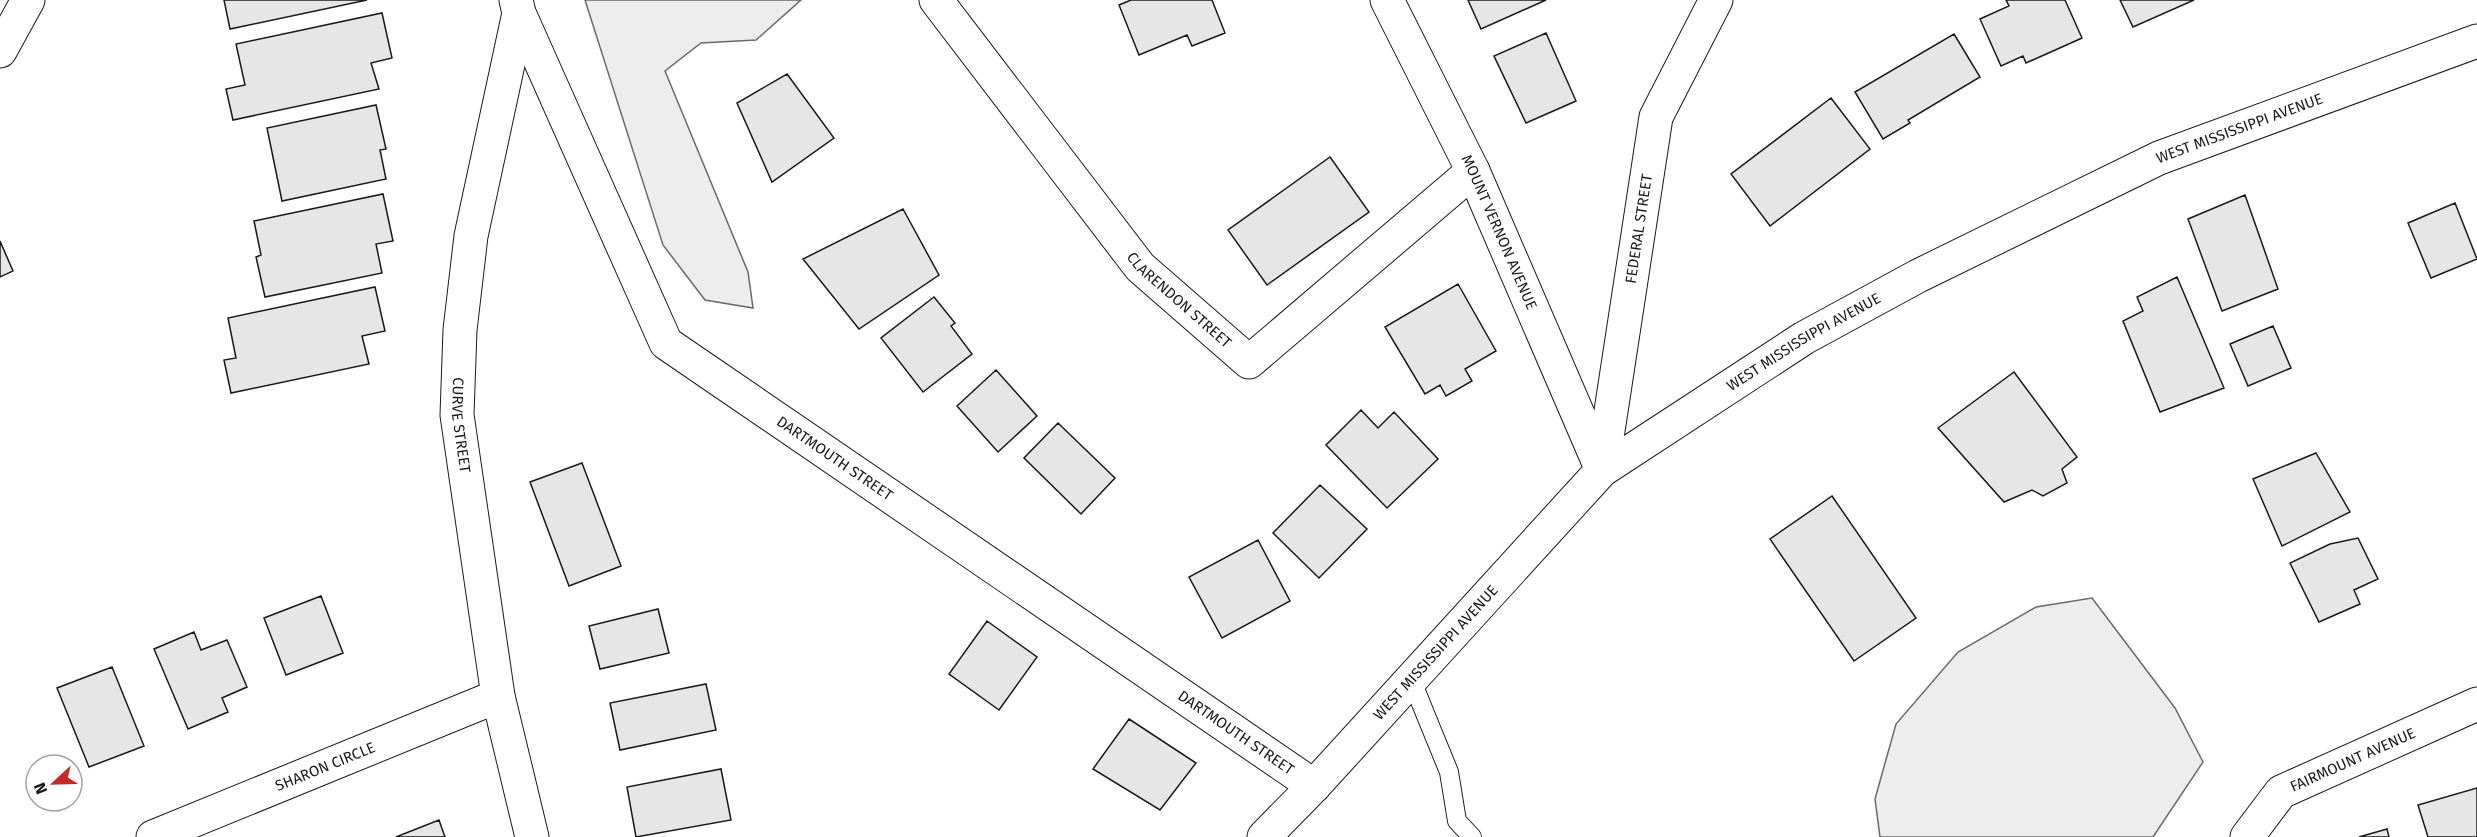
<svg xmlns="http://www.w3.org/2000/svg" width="2477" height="837" font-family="'Fira Sans',sans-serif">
  <rect width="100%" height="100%" fill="#fff"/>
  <!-- built -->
  <path fill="#ededed" stroke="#6a6a6a" stroke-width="1.5" d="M585 0H801L756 40 701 43 665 71 748 272 753 308 705 300 663 245Z
    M2092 598 2175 708 2203 762 2153 837H1880L1875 799 1896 724 1958 652 2036 607Z"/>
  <!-- building -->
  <path fill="#e6e6e6" stroke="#1a1a1a" stroke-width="1.5" d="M224 0H367L230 29Z
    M1131 0H1212L1225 33 1192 46 1187 35 1139 55 1119 5Z
    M1468 0H1546L1481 29Z
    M2006 0H2065L2082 38 2026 63 2023 56 2001 66 1980 19 2009 6Z
    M2120 0H2194L2133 27Z
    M382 13 392 58 371 63 379 89 233 120 226 89 245 85 236 44Z
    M1546 33 1576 101 1526 123 1494 56Z
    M1954 34 1980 77 1908 120 1910 123 1883 139 1855 92Z
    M787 74 834 138 772 182 737 103Z
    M1831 98 1870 149 1770 226 1731 174Z
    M376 105 386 149 380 150 386 179 282 201 267 128Z
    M1330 157 1369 212 1267 285 1228 230Z
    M383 194 393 241 376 244 382 273 265 297 256 257 261 255 254 221Z
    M2245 195 2278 289 2222 311 2188 219Z
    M2455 203 2477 259 2431 278 2408 223Z
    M903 209 939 275 859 329 803 259Z
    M0 241 13 271 0 277Z
    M2177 277 2224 388 2160 412 2123 321 2143 311 2137 297Z
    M1458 284 1496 351 1465 369 1472 381 1446 396 1440 385 1425 394 1385 327Z
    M375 287 385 331 362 336 369 364 231 393 224 360 236 358 228 318Z
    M934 297 955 323 951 326 972 354 923 392 881 338Z
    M2273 326 2291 368 2248 386 2230 344Z
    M996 370 1037 416 998 452 957 406Z
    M2014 372 2077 457 2062 469 2067 483 2043 496 2032 490 2004 502 1938 428Z
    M1361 410 1378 428 1394 412 1438 459 1387 508 1326 445Z
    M1058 423 1115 478 1081 514 1024 458Z
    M2316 453 2350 512 2282 546 2253 479Z
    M582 463 621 566 569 586 530 482Z
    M1320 485 1367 529 1319 578 1273 533Z
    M1832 496 1916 618 1854 661 1770 539Z
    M2358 538 2378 579 2354 590 2360 604 2319 622 2290 563 2330 544Z
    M1258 540 1290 601 1222 638 1189 577Z
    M321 596 343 653 286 675 264 618Z
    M658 609 669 653 600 669 589 626Z
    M987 621 1037 657 999 710 949 674Z
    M194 632 201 650 227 640 247 687 222 698 228 712 188 729 154 649Z
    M112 667 144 746 89 767 57 688Z
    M706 684 716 730 620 750 610 703Z
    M1129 719 1196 763 1160 810 1093 769Z
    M721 769 731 820 636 837 627 787Z
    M2477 788V837H2428L2418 805Z
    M439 820 445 837H396Z
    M2387 829 2389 837H2359Z"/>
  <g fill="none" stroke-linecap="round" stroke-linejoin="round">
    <!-- lane casing -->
    <g stroke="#1a1a1a" stroke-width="20">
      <path id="lane" d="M1411 679 1449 772 1457 821 1472 837"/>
    </g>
    <!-- street casing -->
    <g stroke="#1a1a1a" stroke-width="35">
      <g id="street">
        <path id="s1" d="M516 0 519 13 666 343 1314 786"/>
        <path id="s2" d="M936 0 1140 267 1249 362 1473 171"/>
        <path id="s3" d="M1387 0 1473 171 1602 470"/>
        <path id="s4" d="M519 13 471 236 460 330 457 415 498 696 532 837"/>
        <path d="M0 51 28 0"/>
        <path id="s5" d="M1602 470 1656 117 1716 0"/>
        <path id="s6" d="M153 837 498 696"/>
        <path id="s7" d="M2247 837 2281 792 2477 704"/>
      </g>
    </g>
    <!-- secondary casing -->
    <g stroke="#1a1a1a" stroke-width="35">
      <g id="secondary">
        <path id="s8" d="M1264 837 1314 786 1602 470 1804 338 1918 276 2159 158 2477 41"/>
      </g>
    </g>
    <!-- lane -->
    <use href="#lane" stroke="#fff" stroke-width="18"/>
    <!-- street -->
    <use href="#street" stroke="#fff" stroke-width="33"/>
    <!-- secondary -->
    <use href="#secondary" stroke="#fff" stroke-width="33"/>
  </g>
  <g text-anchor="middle" stroke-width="4.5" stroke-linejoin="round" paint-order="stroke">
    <!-- street labels -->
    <g font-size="15" fill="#1a1a1a" stroke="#fff">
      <text dy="5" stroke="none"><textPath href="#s8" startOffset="1224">WEST MISSISSIPPI AVENUE</textPath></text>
      <text dy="5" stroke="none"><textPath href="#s5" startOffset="244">FEDERAL STREET</textPath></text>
      <text dy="5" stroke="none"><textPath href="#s3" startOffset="258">MOUNT VERNON AVENUE</textPath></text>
      <text dy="5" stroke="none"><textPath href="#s2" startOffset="387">CLARENDON STREET</textPath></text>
      <text dy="5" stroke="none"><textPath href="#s8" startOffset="738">WEST MISSISSIPPI AVENUE</textPath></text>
      <text dy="5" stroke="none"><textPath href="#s4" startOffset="418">CURVE STREET</textPath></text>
      <text dy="5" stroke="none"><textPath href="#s1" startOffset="579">DARTMOUTH STREET</textPath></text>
      <text dy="5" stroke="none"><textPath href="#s8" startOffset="252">WEST MISSISSIPPI AVENUE</textPath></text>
      <text dy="5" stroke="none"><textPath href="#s1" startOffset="1065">DARTMOUTH STREET</textPath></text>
      <text dy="5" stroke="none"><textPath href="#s7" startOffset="135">FAIRMOUNT AVENUE</textPath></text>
      <text dy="5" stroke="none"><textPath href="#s6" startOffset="186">SHARON CIRCLE</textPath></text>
    </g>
  </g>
  <!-- north arrow -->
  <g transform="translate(54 783) rotate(248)"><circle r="28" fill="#ffffff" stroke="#a3a3a3" stroke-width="1.5"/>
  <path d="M0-4.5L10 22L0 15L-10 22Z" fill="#c62828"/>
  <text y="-9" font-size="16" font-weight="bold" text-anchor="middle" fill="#1a1a1a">N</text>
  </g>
</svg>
